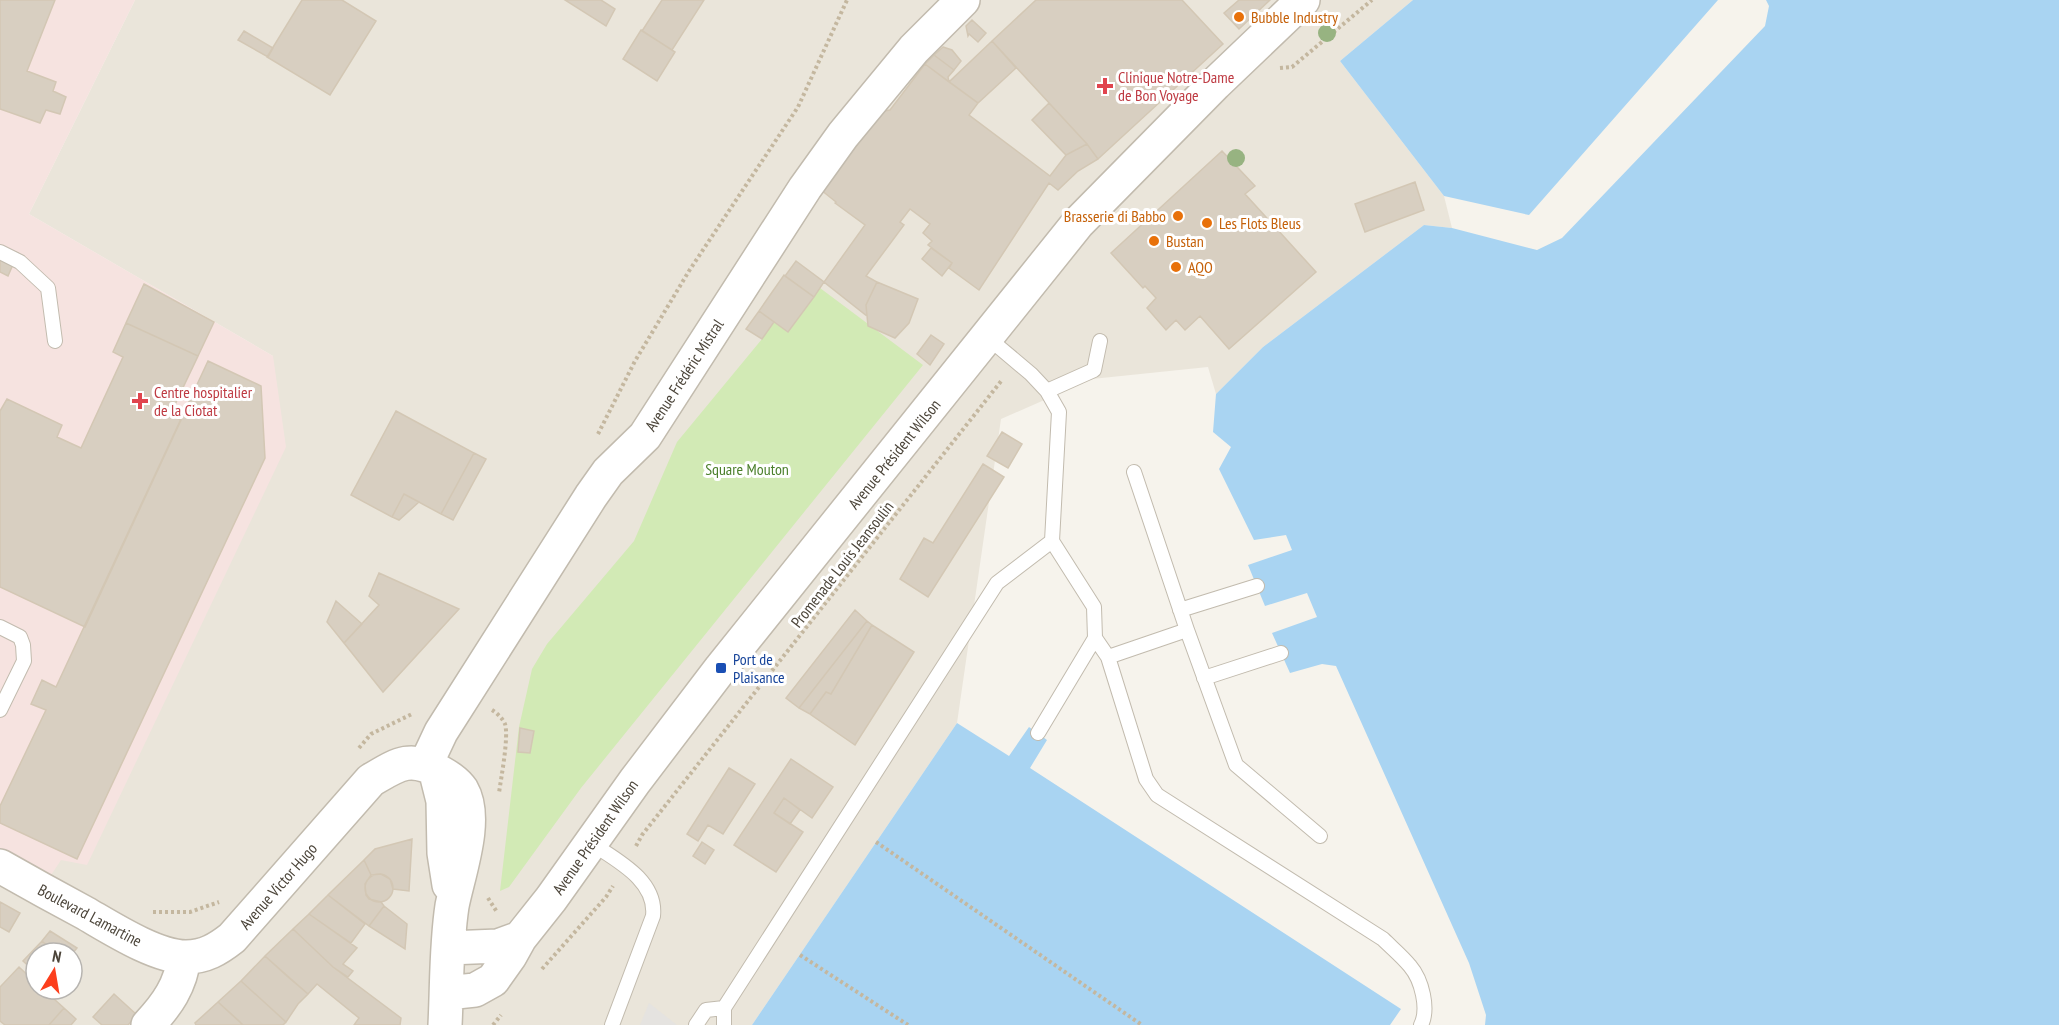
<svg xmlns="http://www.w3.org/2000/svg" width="2059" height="1025" font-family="'PT Sans Narrow',sans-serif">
  <rect width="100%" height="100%" fill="#f6f3ec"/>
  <!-- residential -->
  <path fill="#eae5da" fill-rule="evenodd" d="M135 0H1036L992 41 1087 144 1098 159 1223 44 1182 0H1413L1340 61 1444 196 1452 228 1424 225 1263 347 1216 394 1208 367 1092 379 1001 419 957 723 752 1025H0V850L273 356 29 214ZM36 953H72V989H36Z"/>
  <!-- medical -->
  <path fill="#f6e3e0" d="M0 0H135L29 214 273 356 286 447 87 865 61 860 49 878 0 850Z"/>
  <!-- green -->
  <path fill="#d2eab5" d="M820 288 923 365 581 788 509 887 500 891 519 727 532 669 547 644 634 541 677 442 762 339 774 322 788 332Z"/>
  <!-- parking -->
  <path fill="#e5e3e0" d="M649 1003 677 1025H640Z"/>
  <!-- water -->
  <path fill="#a9d4f2" d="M1413 0H1718L1529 215 1444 196 1340 61Z
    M1766 0H2059V1025H1485L1486 1015 1469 963 1336 666 1322 664 1290 673 1272 633 1317 617 1307 593 1265 606 1248 565 1292 550 1286 535 1254 540 1219 469 1231 447 1213 432 1216 394 1263 347 1424 225 1452 228 1537 250 1562 238 1765 26 1769 6Z
    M957 723 1009 756 1029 727 1047 740 1030 768 1401 1009 1390 1025H752Z"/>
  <!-- building -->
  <path fill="#d8cfc1" stroke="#d3c7b4" stroke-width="1.5" d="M0 0H55L27 71 56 82 53 91 66 97 60 114 46 110 40 123 0 109Z
    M302 0H342L376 21 330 95 267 57Z
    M565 0H601L615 9 606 26Z
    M662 0H704L672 50 642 31Z
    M1036 0H1182L1223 44 1098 159 1087 144 992 41Z
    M1239 0H1270L1239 29 1224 13Z
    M972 20 986 33 978 42 969 34 968 36 966 26Z
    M641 30 675 52 657 81 623 59Z
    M244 31 273 48 268 57 238 40Z
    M992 41 1016 68 978 103 949 82Z
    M943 47 952 50 961 61 954 70 934 55Z
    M934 55 954 70 948 77 949 82 925 64Z
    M925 64 978 103 969 115 1050 176 1066 155 1087 144 1098 159 1078 171 1058 190 1049 183 979 290 949 268 952 263 928 245 932 241 923 233 930 224 910 209 900 222 904 225 866 276 877 282 866 305 867 316 824 282 865 225 835 203 836 202 821 190 884 111 890 110Z
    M1049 103 1087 144 1066 155 1032 120Z
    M1222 151 1255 186 1245 194 1316 272 1229 349 1200 316 1185 330 1176 320 1166 330 1147 308 1156 298 1145 286 1143 288 1111 253Z
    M1415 182 1424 210 1365 232 1355 204Z
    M0 246 18 253 8 276 0 272Z
    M931 248 952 263 942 276 922 259Z
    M796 261 824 282 814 297 785 276Z
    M784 275 814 297 788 332 759 311Z
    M877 282 918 299 909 323 895 338 868 326 866 305Z
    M144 284 214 322 198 356 126 323Z
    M759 311 774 322 762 339 746 329Z
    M126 323 198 356 170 415 181 420 85 627 0 587V411L7 399 62 425 57 437 81 448 123 357 113 352Z
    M931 335 944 344 930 365 917 354Z
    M208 361 261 386 265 458 77 859 0 823V806L46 710 31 704 42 680 56 687Z
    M396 411 474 453 441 514 404 494 392 517 351 495Z
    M1002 432 1022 444 1008 468 987 456Z
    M474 453 486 459 453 520 441 514Z
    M983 464 1004 477 928 597 900 579 924 538 933 543Z
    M404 494 419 502 399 520 392 517Z
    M379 573 459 609 383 692 344 643 379 605 369 596Z
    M336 601 362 624 344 643 327 622Z
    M855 610 867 621 799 708 786 698Z
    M867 621 872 625 831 694 826 692 810 714 799 708Z
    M872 625 914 652 855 745 810 714 826 692 831 694Z
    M520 728 534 731 530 753 518 752Z
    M791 759 833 787 812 818 784 798 774 813 803 832 776 872 734 845Z
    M729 768 755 784 723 834 708 825 698 841 687 834Z
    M784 798 800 810 790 824 774 813Z
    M412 839 409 891 393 889 390 879 381 874 371 875 364 860 375 849Z
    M702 842 714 850 705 864 693 856Z
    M364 860 371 875 365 884 366 895 369 899 381 902 384 906 369 926 328 895Z
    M365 888a14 14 0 1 1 28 0a14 14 0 1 1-28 0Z
    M328 895 365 924 351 943 309 914Z
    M0 902 20 913 9 932 0 927Z
    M384 906 407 924 405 949 369 926Z
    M309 914 357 948 343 964 353 971 348 977 333 967 293 929Z
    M293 929 333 967 401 1018 400 1025H354L359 1018 317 984 308 994 288 977 265 956Z
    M50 931 77 948 72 954 55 953 42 941Z
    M42 941 55 953H36V973L23 961Z
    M265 956 308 994 298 1004 286 1022 241 981Z
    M19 967 36 983V989H43L64 1008 49 1025H5L0 1021V987Z
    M241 981 286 1022 283 1025H243L218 1002Z
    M114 994 137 1015 128 1025H102L93 1017Z
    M218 1002 238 1020 243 1025H196L195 1023Z
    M64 1008 76 1019 71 1025H49Z"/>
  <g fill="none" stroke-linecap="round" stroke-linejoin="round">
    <!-- service casing -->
    <g stroke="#c2bbae" stroke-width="16">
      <path id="service" d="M0 252 20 262 48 288 55 341
        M1047 391 1094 370 1100 341
        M1052 541 1094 607 1095 638 1108 657 1146 779 1157 795 1383 939C1392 948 1402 956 1410 966 1422 980 1429 1009 1421 1025
        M1180 610 1257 586
        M0 627 20 637 23 645 24 661 0 710
        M1187 630 1236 765 1320 836
        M1108 657 1187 630 1134 472
        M1204 678 1281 653
        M1038 733 1095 638
        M591 843C616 860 657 880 653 916L612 1025
        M696 1025 706 1010 724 1008
        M724 1025V1008L997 583 1052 541 1059 412 1047 391 1031 374 987 337"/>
    </g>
    <!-- tertiary casing -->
    <g stroke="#c2bbae" stroke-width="36">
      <path id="tertiary" d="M426 764 441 732 591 496 608 472 645 436 805 188 843 135 914 49 963 0
        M435 769 443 801 444 853 449 885
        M0 866C28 882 57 898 85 913 111 928 156 957 186 957 205 957 218 949 232 938L371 780C397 765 409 755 438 771 447 776 456 781 462 790 479 819 458 875 452 906 446 945 447 986 445 1025
        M449 948 498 946 520 938
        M447 993 475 990 493 980 510 956 520 938 551 899 635 781 721 668 1078 223 1215 84 1303 0
        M148 1025C167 1005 181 985 184 957"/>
    </g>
    <!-- path -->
    <path stroke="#c4b79f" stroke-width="4" stroke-dasharray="3 3" stroke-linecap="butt" d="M1280 68 1292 67 1372 0
      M598 434 635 361 689 271 798 107 847 0
      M492 710C497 713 503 719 505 724 509 737 501 778 499 793
      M359 748 371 734 412 714
      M876 842 1142 1025
      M636 846 642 835 1002 380
      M488 898 497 912
      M153 912H190L219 902
      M800 955 908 1025
      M542 969 606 897 613 886
      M493 1025 501 1015"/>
    <!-- service -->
    <use href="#service" stroke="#fff" stroke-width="14"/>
    <!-- tertiary -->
    <use href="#tertiary" stroke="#fff" stroke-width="33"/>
  </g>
  <!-- trees -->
  <g fill="#97b381">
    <circle cx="1327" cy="33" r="9"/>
    <circle cx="1236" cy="158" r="9"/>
  </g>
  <!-- markers -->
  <g fill="#e8710a" stroke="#fff" stroke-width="2">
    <circle cx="1239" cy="17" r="6"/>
    <circle cx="1178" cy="216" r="6"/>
    <circle cx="1207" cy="223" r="6"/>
    <circle cx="1154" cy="241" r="6"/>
    <circle cx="1176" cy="267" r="6"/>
  </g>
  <g fill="#e0444e" stroke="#fff" stroke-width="2">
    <path d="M1102 77h6v6h6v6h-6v6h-6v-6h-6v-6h6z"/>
    <path d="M137 392h6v6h6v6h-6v6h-6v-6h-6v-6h6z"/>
  </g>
  <rect fill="#1a4fb4" stroke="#fff" stroke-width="2" x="715" y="662" width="12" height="12" rx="3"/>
  <g text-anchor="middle" stroke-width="6" stroke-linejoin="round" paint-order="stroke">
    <!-- food labels -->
    <g font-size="16" fill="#c56008" stroke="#fff" text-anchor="start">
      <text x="1251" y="23">Bubble Industry</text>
      <text x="1166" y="222" text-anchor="end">Brasserie di Babbo</text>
      <text x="1219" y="229">Les Flots Bleus</text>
      <text x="1166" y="247">Bustan</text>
      <text x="1188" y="273">AQO</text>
    </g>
    <!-- health labels -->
    <g font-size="16" fill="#be3a42" stroke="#fff" text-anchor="start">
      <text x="1118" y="83">Clinique Notre-Dame<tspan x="1118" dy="18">de Bon Voyage</tspan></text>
      <text x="154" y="398">Centre hospitalier<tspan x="154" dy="18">de la Ciotat</tspan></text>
    </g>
    <!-- street labels -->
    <g font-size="16" fill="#4b4439" stroke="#fff">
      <text transform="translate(684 375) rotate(-57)" y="6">Avenue Frédéric Mistral</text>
      <text transform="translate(894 454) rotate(-51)" y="6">Avenue Président Wilson</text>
      <text transform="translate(842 564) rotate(-52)" y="6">Promenade Louis Jeansoulin</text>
      <text transform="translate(595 837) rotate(-55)" y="6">Avenue Président Wilson</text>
      <text transform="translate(278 886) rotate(-49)" y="6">Avenue Victor Hugo</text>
      <text transform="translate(90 915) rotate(28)" y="6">Boulevard Lamartine</text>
    </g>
    <!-- park labels -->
    <g font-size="16" fill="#4a7f2a" stroke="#fff">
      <text x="747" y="475">Square Mouton</text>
    </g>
    <!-- transit labels -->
    <g font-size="16" fill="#164399" stroke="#fff" text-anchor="start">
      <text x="733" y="665">Port de<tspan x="733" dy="18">Plaisance</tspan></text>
    </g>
  </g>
  <!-- north arrow -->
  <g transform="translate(54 971) rotate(11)"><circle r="28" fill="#ffffff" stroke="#b7b4b0" stroke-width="1.5"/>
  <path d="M0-4.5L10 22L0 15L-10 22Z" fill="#fc3f1d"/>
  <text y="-9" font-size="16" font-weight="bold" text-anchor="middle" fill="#4b4439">N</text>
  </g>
</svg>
